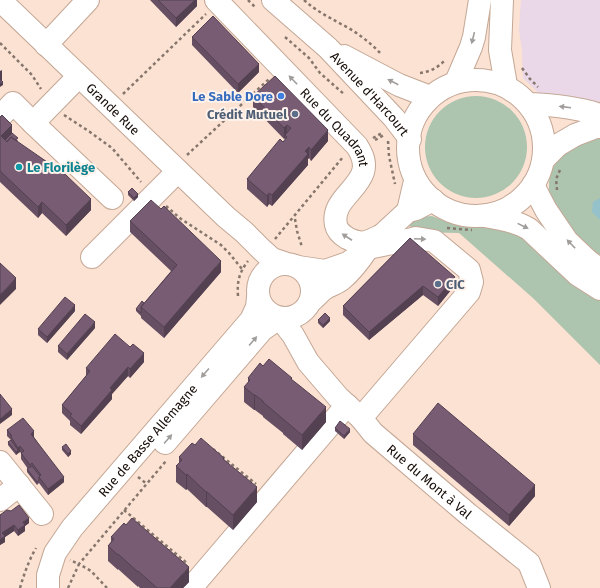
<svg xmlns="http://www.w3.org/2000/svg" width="600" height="588" font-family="'Fira Sans',sans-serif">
  <rect width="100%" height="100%" fill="#fbe2d3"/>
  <!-- commercial -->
  <path fill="#ead7e7" d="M521 0H600V106L545 99 523 78 522 50 519 30Z"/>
  <!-- green -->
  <path fill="#adc4af" d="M425 147a51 51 0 1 1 102 0a51 51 0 1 1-102 0Z
    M600 135V260L573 232 551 201 549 190V182L552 169 565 151Z
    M432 216 448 222 468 226H489L521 233 600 298V365L534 299 459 233 415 232 408 224 420 217Z"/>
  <!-- water -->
  <path fill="#95c1ca" d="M600 198V220L592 212 593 202Z"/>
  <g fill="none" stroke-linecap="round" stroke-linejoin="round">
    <!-- minor casing -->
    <g stroke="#c4a795" stroke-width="24">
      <g id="minor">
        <path id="s1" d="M0 0 226 217 244 232 262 250 272 259 284 263"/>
        <path id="s2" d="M216 0 357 146C362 154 366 162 363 172 357 191 331 202 336 225 337 230 342 235 347 238 363 246 368 242 382 235"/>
        <path d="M502 0 500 50 506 85"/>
        <path d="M46 45 88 0"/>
        <path d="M79 76 33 123 112 198"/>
        <path d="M456 82 471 47 474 37 480 0"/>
        <path d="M529 104C553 105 577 107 600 115"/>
        <path d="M0 117 13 103 33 123"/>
        <path d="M544 159 558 145 575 135 596 127H600"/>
        <path d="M408 211 415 181"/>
        <path d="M92 257 178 171"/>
        <circle cx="285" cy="291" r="27"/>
        <path d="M298 267 325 271 348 263 368 248 408 211 416 209 433 200"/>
        <path d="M310 302C315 298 319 293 324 289 330 285 336 284 341 280 352 271 360 260 368 248L412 239 416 238 434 241 469 270 472 282 469 292 361 418"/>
        <path id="s3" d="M282 318 286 326 293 335 308 362 338 397 361 418 373 433 468 514 529 563 539 588"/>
        <path d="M165 443 262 330 279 318"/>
        <path d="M0 462 42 514"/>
        <path d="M0 500 19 485"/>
        <path id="s4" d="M48 588V575L55 553 72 528 251 320 257 307 258 297"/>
        <path d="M191 588 347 405"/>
      </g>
    </g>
    <!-- major casing -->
    <g stroke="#c4a795" stroke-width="24">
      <g id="major">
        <path id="s5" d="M273 0 328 48 394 118 410 139"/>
        <path d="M344 56 399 85 430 97"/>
        <circle cx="476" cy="148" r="68"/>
        <path d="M533 185 546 210 567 241 587 260 600 270"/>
        <path d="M485 216C501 219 516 221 529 229L578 275 600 289"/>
      </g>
    </g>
    <!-- path -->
    <path stroke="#87766c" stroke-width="2.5" stroke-dasharray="3 3" stroke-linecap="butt" d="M248 0 256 8
      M304 0C316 11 327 16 341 24 355 31 370 42 381 54
      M285 37 309 58 320 73 345 95
      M0 43 32 75 41 89
      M522 68 530 79 538 87
      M420 73C429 72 438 68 445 60
      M123 94 206 14
      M64 115 90 132 112 148 141 182
      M373 138 382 133
      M375 140 384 135
      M388 141 389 156 395 184
      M187 155 269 79
      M557 190 556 179 560 170
      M166 206 181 219 221 245 229 253 242 269
      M295 219 297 231 302 247
      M447 228 472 230
      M275 239 343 157
      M238 296C237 281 239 273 248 261
      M213 449 256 484
      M138 477 147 484
      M124 510 188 564
      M20 588C24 574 29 560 36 548
      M68 588 79 564 70 560
      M107 588 91 571 79 564 166 461"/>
    <!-- minor -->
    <use href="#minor" stroke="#fff" stroke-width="22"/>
    <!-- major -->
    <use href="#major" stroke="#fff" stroke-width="22"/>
  </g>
  <!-- wall -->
  <path fill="#664f63" d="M150 0H197V6L176 27Z
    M192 37 259 72 238 93 192 45Z
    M253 96 328 141 311 161 309 158 308 159V165L272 206 269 204 267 207 247 189V179L283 142 285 140V138L284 139 253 107Z
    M0 117 18 141 17 142 91 210 66 236 42 213 38 218 0 182Z
    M128 192 138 197 134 201 128 195Z
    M130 221 221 272 164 338 141 318V316L136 311V309L144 303 171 271 130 232Z
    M410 238 455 285 438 306 423 295 369 340 343 315V306Z
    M75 311 47 343 38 335V329Z
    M318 320 330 321 323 328 318 323Z
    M95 328 67 360 58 352V346Z
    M144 362 130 378 128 376 112 394V399L81 434 70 425V421L62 413V405L86 376V368Z
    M263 366 292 380 326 422 302 450 283 434V433L263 417V416L255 410H254L244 402V387L248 383V378Z
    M335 428 350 432 344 439 335 431Z
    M7 430 34 437 64 482 48 495 39 483 37 485 27 472V469H28L21 459V453L20 452 16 455 8 445V442L11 440 7 436Z
    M413 434 535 496 509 526 413 445Z
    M195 445 224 459 257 502 233 530 207 507H206L187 489 186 490 176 482V466L179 463V457Z
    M62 447 71 454 68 457 62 450Z
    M0 515 29 523 25 526V531L18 536 14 531 5 537V542L0 545Z
    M126 525 155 539 189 582 183 588H140L138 586V587L118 569V570L108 561V546L111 542V537Z"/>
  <!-- shaded-wall -->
  <path fill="#534050" d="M195 0H197V6L176 27V18Z
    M259 64V72L238 93V84Z
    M2 70V81L0 82V71Z
    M3 82V85L0 87V84Z
    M12 125V136L2 146 1 136Z
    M287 125V136L285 135V138L284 139V128Z
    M328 130V141L311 161V150Z
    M309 147V158L308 159V165L272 206V195Z
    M269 193V204L267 207V196Z
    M138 194V197L134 201V198Z
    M91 199V210L66 236V225Z
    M42 202V213L38 218V207Z
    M221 261V272L164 338V327Z
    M455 277V285L438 306V297Z
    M16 278V289L0 305V295Z
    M423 286V295L369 340V332Z
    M75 305V311L47 343V337Z
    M330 318V321L323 328V325Z
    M95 322V328L67 360V354Z
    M144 353V362L130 378V369Z
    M128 367V376L112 394V399L81 434V426L110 388Z
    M254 395H255V410H254Z
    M326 407V422L302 450V435Z
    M12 409V415L0 424V419Z
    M350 429V432L344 439V436Z
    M34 431V437L31 439V434Z
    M20 446V452L18 453V448Z
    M18 450V453L16 455V452Z
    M71 451V454L68 457V454Z
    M187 474V489L186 490V475Z
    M64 477V482L48 495V489Z
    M535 485V496L509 526V515Z
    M257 487V502L233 530V515Z
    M206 492H207V507H206Z
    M29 518V523L25 526V531L18 536V530L23 522Z
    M14 525V531L5 537V542L0 545V540L2 533Z
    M189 567V582L183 588H170Z"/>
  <!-- building -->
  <path fill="#775c73" stroke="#534050" d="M158 0H195L176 18Z
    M213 16 259 64 238 84 192 37Z
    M275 76 328 130 311 150 309 147 305 151 308 154 272 195 269 193 267 196 247 179 280 139 283 142 287 137 285 135 291 128 287 125 284 128 253 96Z
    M0 79 3 82 0 84Z
    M2 115 12 125 1 136 7 142 11 137 66 175 91 199 66 225 42 202 38 207 0 171V117Z
    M12 133 18 138 15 140 11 137 7 142 5 140Z
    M132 188 138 194 134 198 128 192Z
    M151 200 161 209 164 206 221 261 164 327 141 307 177 265 130 221Z
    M410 238 455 277 438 297 423 286 369 332 343 306Z
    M0 263 16 278 0 295Z
    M65 297 75 305 47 337 38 329Z
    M142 301 144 303 141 307V313L136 309Z
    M325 313 330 318 323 325 318 320Z
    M85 314 95 322 67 354 58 346Z
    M115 334 130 347 133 344 144 353 130 369 128 367 110 388 112 390 81 426 70 416 72 414 62 405 90 371 86 368Z
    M269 359 292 378 291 379 300 386 326 407 302 435 283 419 263 402V401L255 395H254L244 387 250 380 248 378 260 363 263 366Z
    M0 394 12 409 0 419Z
    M438 403 535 485 509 515 413 434Z
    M23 418 34 431 31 434 64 477 48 489 39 477 41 475 32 463 30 465 21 453 24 451 20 446 18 448 11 437 12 436 7 430Z
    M340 421 350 429 344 436 335 428Z
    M201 438 224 458 223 459 257 487 233 515 207 492H206L187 474 186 475 176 466 182 460 179 457 192 443 195 445Z
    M11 440 18 450 16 452 8 442Z
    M66 444 71 451 68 454 62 447Z
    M32 466 40 476 39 477V480L37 482 27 469Z
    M19 505 29 518 23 522 25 525 18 530 14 525 2 533 5 536 0 540V515L7 510 11 511Z
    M132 518 155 538 189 567 170 588H157L138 571V572L118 554V555L108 546 114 539 111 537 124 523 126 525Z"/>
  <!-- one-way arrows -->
  <defs><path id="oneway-solid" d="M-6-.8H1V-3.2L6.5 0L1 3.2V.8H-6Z"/></defs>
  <g fill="#a19d9b">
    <use href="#oneway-solid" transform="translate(473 38) rotate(104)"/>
    <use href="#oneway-solid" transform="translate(293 80) rotate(-134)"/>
    <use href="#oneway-solid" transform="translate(393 82) rotate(-153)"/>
    <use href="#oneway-solid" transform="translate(565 107) rotate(-173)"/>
    <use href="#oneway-solid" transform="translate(523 226) rotate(26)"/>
    <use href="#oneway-solid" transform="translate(347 237) rotate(-147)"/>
    <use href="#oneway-solid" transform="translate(420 239) rotate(3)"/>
    <use href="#oneway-solid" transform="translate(571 244) rotate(-134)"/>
    <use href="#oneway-solid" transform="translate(253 341) rotate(-49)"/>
    <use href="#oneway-solid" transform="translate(205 373) rotate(131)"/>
    <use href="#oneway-solid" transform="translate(168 439) rotate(-49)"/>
  </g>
  <!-- markers -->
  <circle fill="#3f7fe0" stroke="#fff2eb" stroke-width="1.5" cx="281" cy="96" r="4"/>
  <g fill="#5c6f8a" stroke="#fff2eb" stroke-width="1.5">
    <circle cx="295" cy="114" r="4"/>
    <circle cx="438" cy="284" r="4"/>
  </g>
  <circle fill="#0f9aa8" stroke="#fff2eb" stroke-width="1.5" cx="19" cy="167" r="4"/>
  <g text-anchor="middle" stroke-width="4" stroke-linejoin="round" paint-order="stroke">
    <!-- street labels -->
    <g font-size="13" fill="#150b06" stroke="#fff2eb">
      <text dy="5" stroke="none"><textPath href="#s5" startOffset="135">Avenue d'Harcourt</textPath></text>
      <text dy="5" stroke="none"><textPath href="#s1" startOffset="157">Grande Rue</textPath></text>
      <text dy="5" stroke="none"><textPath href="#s2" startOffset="175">Rue du Quadrant</textPath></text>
      <text dy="5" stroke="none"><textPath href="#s4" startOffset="182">Rue de Basse Allemagne</textPath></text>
      <text dy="5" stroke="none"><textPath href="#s3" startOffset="222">Rue du Mont à Val</textPath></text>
    </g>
    <!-- shop labels -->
    <g font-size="13" font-weight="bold" fill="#366cbe" stroke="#fff2eb" text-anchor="end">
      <text x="273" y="101">Le Sable Dore</text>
    </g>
    <!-- service labels -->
    <g font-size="13" font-weight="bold" fill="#4e5e75" stroke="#fff2eb" text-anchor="end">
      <text x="287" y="119">Crédit Mutuel</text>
      <text x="446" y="289" text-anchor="start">CIC</text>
    </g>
    <!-- culture labels -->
    <g font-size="13" font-weight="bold" fill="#0d838f" stroke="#fff2eb" text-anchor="start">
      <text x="27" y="172">Le Florilège</text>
    </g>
  </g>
</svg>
